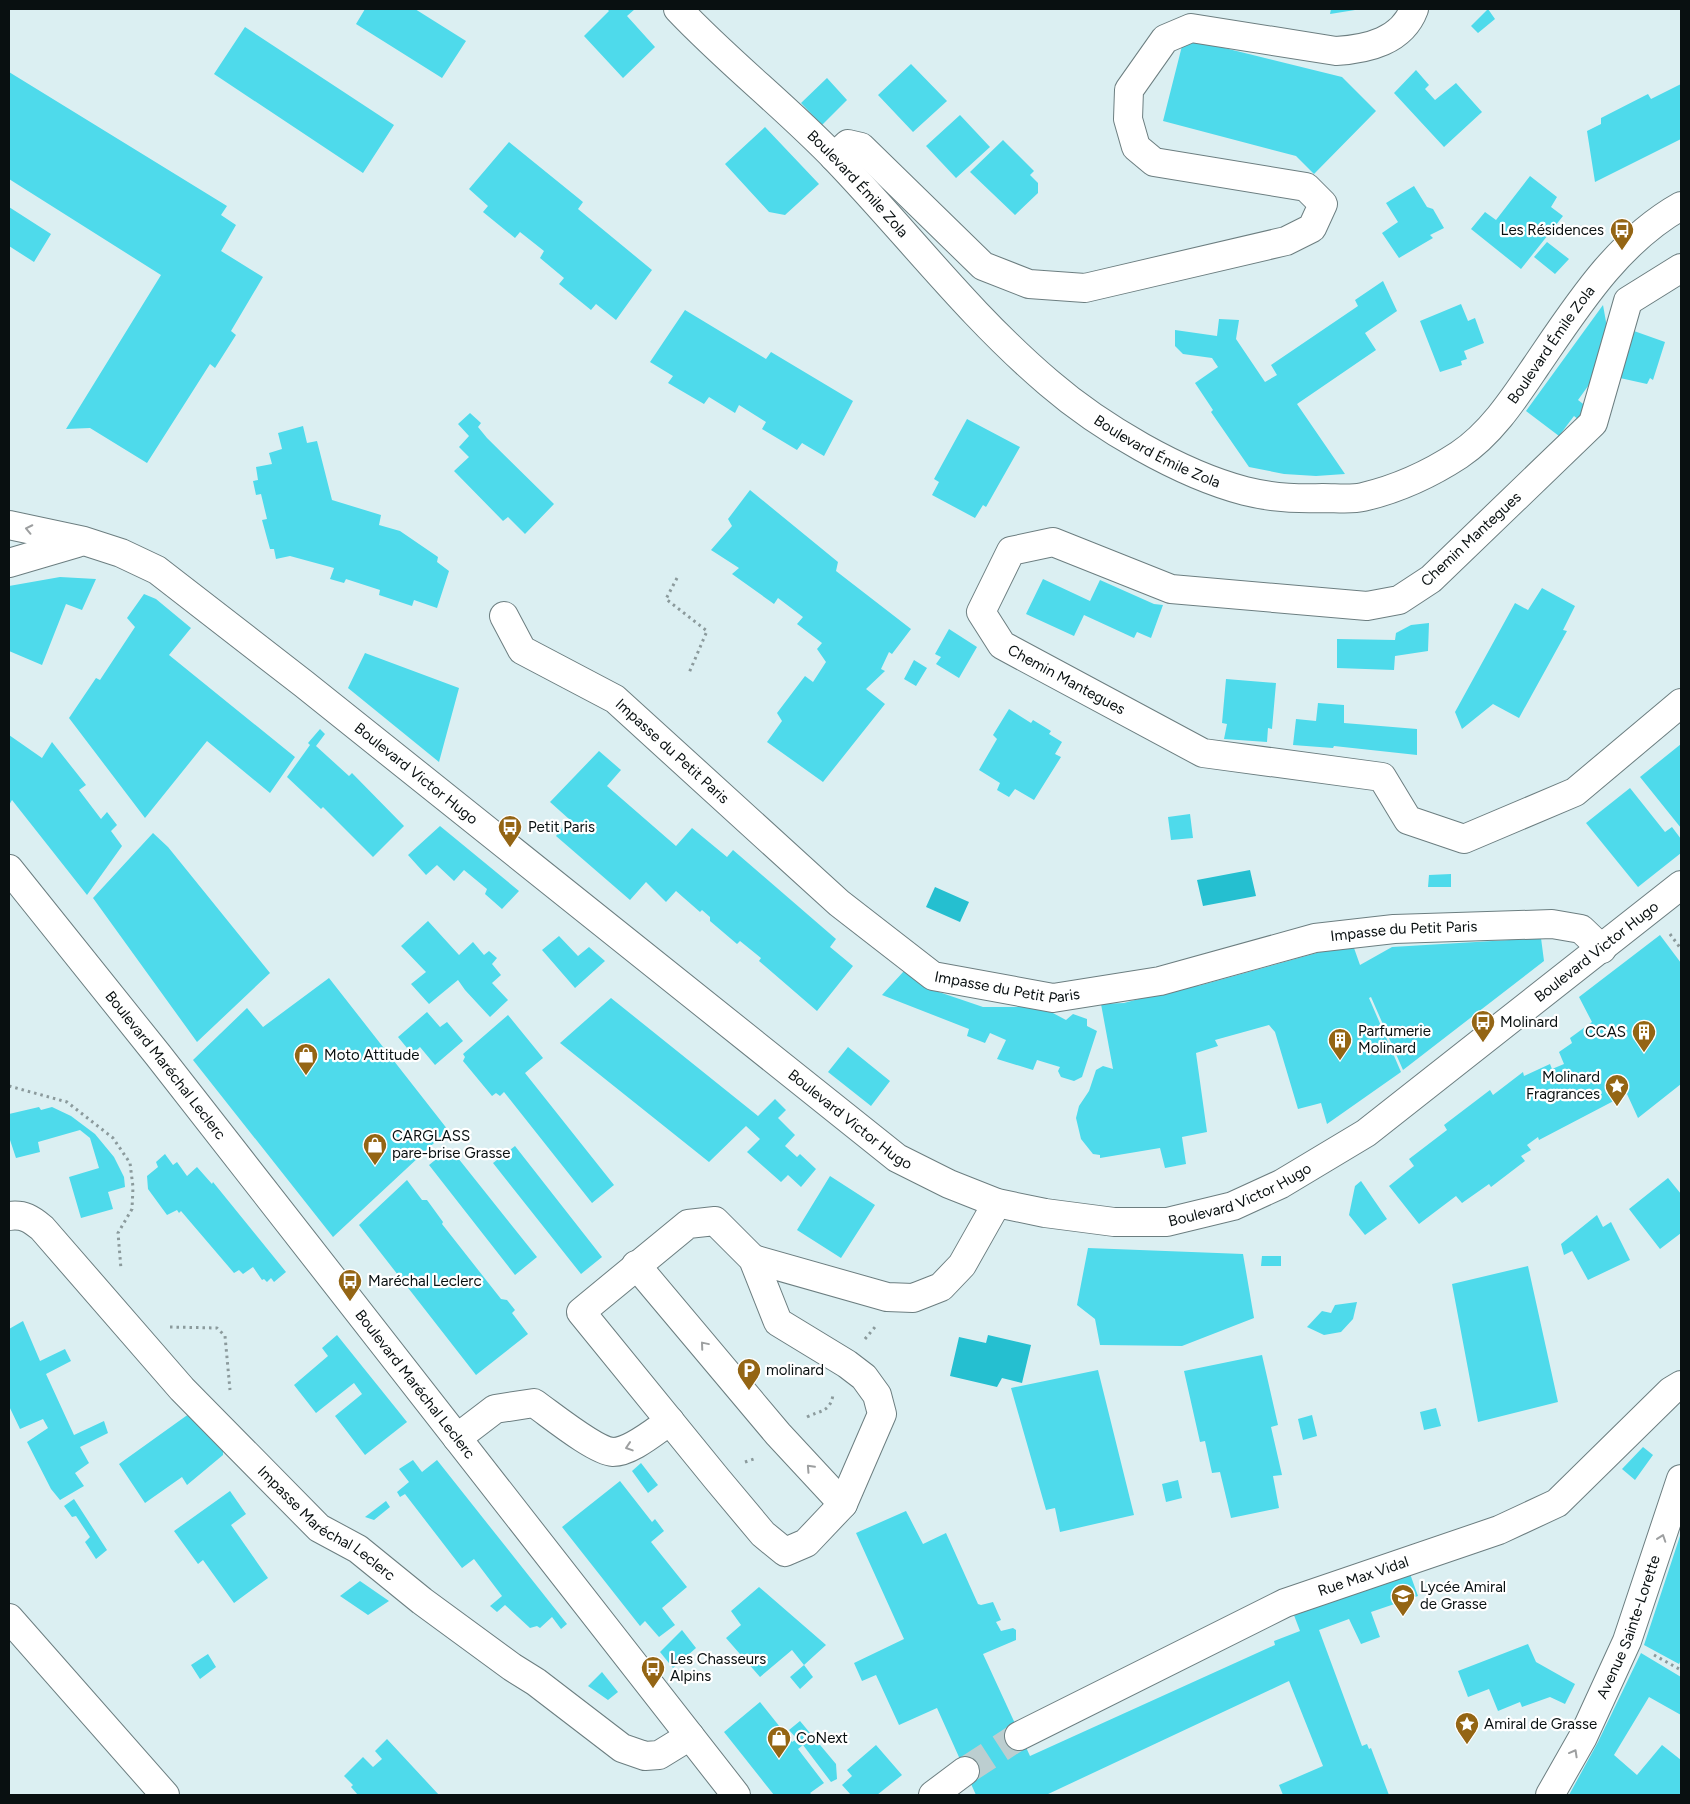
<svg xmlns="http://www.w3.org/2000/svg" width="1690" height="1804" font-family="Figtree,sans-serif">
  <rect width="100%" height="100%" fill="#dbeff2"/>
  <!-- water -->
  <path fill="#25bfd0" d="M1250 870 1256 896 1203 906 1197 880Z
    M935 887 969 902 960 922 926 907Z
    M988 1335 1031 1345 1022 1383 1002 1378 997 1387 950 1376 959 1337 986 1343Z"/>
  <!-- building -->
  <path fill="#4edaeb" d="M365 9H415L466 41 442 78 356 24Z
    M607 9H635L627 16 655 47 623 78 584 36 609 11Z
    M1331 9H1355V10L1330 14Z
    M1488 9 1495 19 1478 33 1471 26Z
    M245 27 394 125 363 173 214 74Z
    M1184 38 1342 77 1376 111 1314 174 1296 156 1163 121Z
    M911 64 947 101 913 132 878 95Z
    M1416 70 1429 85 1425 89 1435 100 1456 83 1482 112 1444 147 1394 93Z
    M9 72 227 206 221 215 236 225 221 251 263 277 231 331 236 335 215 368 210 364 147 463 90 428 66 429 161 275 9 179Z
    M827 78 847 100 822 125 801 103Z
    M1681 84V139L1595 182 1587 131 1601 124V118L1648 94 1651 99Z
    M960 115 990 147 956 178 926 146Z
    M765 127 819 184 785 215 769 212 725 164Z
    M1003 140 1034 171 1030 175 1038 183V193L1015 215 970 172Z
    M509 142 583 202 578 209 652 270 616 320 596 304 591 310 559 284 564 278 540 258 544 251 520 232 515 238 483 212 488 206 469 189Z
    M1530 176 1557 197 1551 207 1563 216 1521 269 1471 229 1485 212 1496 220Z
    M1414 186 1427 207 1433 209 1444 228 1430 235 1433 238 1399 258 1382 233 1398 222 1386 203Z
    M9 207 51 234 34 262 9 246Z
    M1547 242 1569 259 1555 274 1534 257Z
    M1383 281 1397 311 1365 333 1376 350 1297 404 1345 474 1316 476 1284 474 1249 467 1211 412 1213 410 1195 383 1218 367 1212 358 1183 354 1175 346V330L1217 336 1219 319 1239 320 1236 339 1265 382 1277 375 1271 365 1358 306 1355 300Z
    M1461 304 1468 321 1475 318 1484 343 1464 351 1467 359 1461 361 1462 365 1440 372 1420 321Z
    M1603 305 1608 333 1596 375 1578 400 1587 407 1579 420 1574 416 1559 436 1526 411Z
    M685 310 766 359 771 352 853 401 824 456 802 443 797 450 762 429 766 422 739 405 735 413 709 397 704 404 668 383 673 376 650 362Z
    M1634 331 1665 342 1653 380 1650 378 1647 384 1620 378Z
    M470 413 481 423 478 427 487 438 554 504 525 534 508 517 503 521 454 471 469 457 459 447 469 436 458 424Z
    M967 419 1020 447 986 507 983 505 975 518 932 495 939 482 934 479Z
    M303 426 307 443 317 441 332 500 381 515 379 525 400 531 438 557 437 562 449 571 437 608 414 600 412 606 379 595 380 590 346 579 344 583 330 579 334 568 290 556 276 559 274 549H270L262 520 267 519 261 494 256 495 253 481 258 480 256 467 272 464 269 453 282 449 278 433Z
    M750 490 838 562 836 571 911 629 892 654 889 652 881 669 885 671 866 689 885 704 823 782 767 742 782 721 777 713 805 676 813 682 826 662 817 649 822 643 797 624 803 617 778 598 774 604 732 574 739 568 711 550 732 526 728 519Z
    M60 577 96 579 82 610 66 604 42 665 9 651V586Z
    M1043 579 1090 601 1100 580 1154 604 1163 605 1151 638 1137 632 1134 638 1084 615 1074 636 1026 614Z
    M1542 588 1575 606 1563 630 1567 631 1519 718 1493 704 1462 729 1455 712 1515 603 1528 610Z
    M144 594 156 599 191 628 169 655 295 757 270 793 207 741 145 818 69 718 96 678 100 680 135 627 127 618Z
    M1429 623 1428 651 1395 656 1394 670 1337 668V639L1395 640 1396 633 1411 625Z
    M949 629 977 647 959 678 936 664 941 657 935 654Z
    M365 653 459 688 439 762 348 688Z
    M914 660 927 668 916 686 904 679Z
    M1226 679 1276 683 1272 729 1268 728 1267 742 1224 739 1227 724 1222 723Z
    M1318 703 1344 705V723L1417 729V755L1334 746 1333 748 1293 745 1296 719 1316 721Z
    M1009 709 1031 723 1033 720 1051 731 1049 734 1062 742 1055 754 1061 757 1034 800 1015 789 1009 797 997 790 1000 783 979 770 997 739 993 735Z
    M320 729 325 734 316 746 349 776 352 773 404 826 373 857 323 807 321 809 287 777 310 745 308 743Z
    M9 735 42 758 52 742 86 785 79 790 101 819 107 812 117 825 111 831 122 846 87 895 12 800 9 805Z
    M1681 744V828L1640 777Z
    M599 751 621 770 607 786 676 846 692 828 727 857 733 850 836 939 830 947 853 966 817 1011 759 961 761 958 740 941 737 944 710 921V917L702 910 700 912 676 891 666 902 646 882 630 900 556 836 569 819 550 802Z
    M1630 788 1665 832 1672 827 1681 839V853L1638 887 1586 823Z
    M1190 814 1193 838 1171 840 1168 817Z
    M440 826 519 891 502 909 485 894 487 889 464 870 454 881 437 865 426 875 408 855Z
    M153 833 168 847 270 973 197 1042 93 898Z
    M1451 874V887H1428L1429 875Z
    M428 921 459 955 473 942 484 955 489 951 497 958 492 964 501 975 492 983 508 1000 490 1017 465 990 458 980 429 1004 411 984 426 972 401 946Z
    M1660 935 1681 963V1084L1638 1118 1627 1094 1539 1140 1538 1137 1527 1145 1531 1150 1521 1156 1525 1161 1491 1187 1489 1184 1462 1203 1456 1196 1419 1224 1389 1186 1414 1166 1409 1159 1447 1130 1444 1125 1490 1090 1493 1095 1523 1072 1524 1076 1550 1064 1552 1069 1564 1064 1559 1052 1572 1043 1570 1038 1592 1022 1579 997Z
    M559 936 578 956 589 947 605 961 575 988 542 950Z
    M1541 938 1544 961 1403 1070 1371 997 1369 998 1401 1072 1327 1124 1321 1103 1298 1109 1275 1032 1269 1025 1215 1040 1218 1046 1196 1053 1207 1132 1182 1137 1186 1164 1165 1168 1160 1148 1100 1158V1155L1093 1154 1081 1139 1076 1118 1079 1106 1089 1091 1096 1070 1103 1066 1113 1069 1101 1004 1124 1003 1197 983 1198 986 1331 949 1354 948 1360 965 1392 947Z
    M904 971 933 990 983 1007H1052L1051 1012 1066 1020 1073 1014 1087 1019V1026L1097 1031 1082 1077 1074 1081 1061 1077 1058 1071 1060 1067 1037 1060 1033 1070 997 1059 1006 1040 990 1033 985 1043 967 1036 969 1029 882 995Z
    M329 978 448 1130 333 1237 193 1060 247 1008 263 1027Z
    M611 998 758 1116 775 1099 786 1110 778 1118 795 1135 785 1146 797 1157 800 1154 816 1169 801 1187 788 1175 781 1182 747 1152 760 1139 746 1126 709 1162 560 1043Z
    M427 1012 440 1027 447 1022 463 1041 435 1065 420 1047 412 1054 398 1037Z
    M508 1015 543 1058 525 1073 614 1185 592 1203 504 1092 500 1096 496 1093 492 1096 463 1061 465 1057 463 1054Z
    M848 1047 890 1081 871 1106 828 1072Z
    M39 1107 41 1110 52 1107 71 1116 95 1134 114 1157 124 1177 125 1187 108 1192 113 1209 81 1218 69 1177 99 1168 90 1138 80 1130 38 1142 40 1152 16 1158 9 1137V1114Z
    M515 1146 602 1257 581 1274 493 1163Z
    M450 1148 537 1257 515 1275 429 1165Z
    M165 1154 173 1165 177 1162 187 1176 197 1167 212 1184 213 1182 286 1272 274 1282 271 1278 267 1282 264 1279 262 1280 253 1267 243 1274 239 1270 234 1273 181 1211 179 1213 177 1210 167 1215 148 1189 147 1176 158 1167 156 1162Z
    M830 1176 875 1205 841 1258 797 1230Z
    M1668 1178 1681 1194V1233L1660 1249 1629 1209Z
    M407 1180 422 1200H427L443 1222 442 1224 501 1299 507 1300 515 1310 512 1313 528 1334 476 1375 359 1225Z
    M1361 1181 1387 1219 1365 1235 1349 1215 1355 1186Z
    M1597 1215 1603 1227 1611 1222 1630 1260 1588 1280 1572 1251 1564 1255 1561 1244Z
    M1088 1248 1243 1254 1254 1318 1182 1346 1100 1345 1095 1319 1077 1305Z
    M1262 1256H1281V1266H1261Z
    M1528 1266 1558 1402 1478 1422 1452 1284Z
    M1357 1302 1353 1319 1341 1332 1324 1335 1307 1327 1322 1311 1331 1313 1335 1305Z
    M23 1321 40 1361 65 1349 71 1361 46 1374 74 1435 104 1421 108 1433 80 1447 89 1463 75 1473 84 1486 60 1500 51 1489 27 1442 48 1428 43 1419 20 1429 9 1406V1329Z
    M337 1335 407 1422 365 1455 335 1416 362 1394 354 1383 316 1413 294 1385 328 1356 322 1348Z
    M1262 1355 1278 1425 1271 1427 1282 1475 1273 1476 1279 1508 1231 1518 1220 1472 1212 1473 1205 1441 1200 1442 1184 1371Z
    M1098 1370 1134 1515 1060 1532 1055 1508 1046 1510 1011 1388Z
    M1436 1408 1441 1426 1424 1430 1420 1412Z
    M193 1411 223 1450V1455L187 1485 182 1477 145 1503 119 1464Z
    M1312 1415 1317 1436 1303 1440 1298 1419Z
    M1643 1447 1653 1455 1635 1480 1622 1469Z
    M413 1460 422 1472 437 1460 567 1624 561 1629 552 1617 540 1628 537 1626 530 1628 505 1605 497 1612 490 1606 502 1596 474 1559 462 1568 405 1494 400 1497 397 1492 409 1482 399 1469Z
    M641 1463 658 1485 648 1493 632 1471Z
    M1178 1480 1182 1498 1166 1502 1162 1484Z
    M620 1481 652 1522 655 1519 664 1531 651 1542 687 1587 662 1608 675 1625 659 1637 645 1621 640 1626 562 1527Z
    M230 1491 246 1514 231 1525 268 1578 234 1603 203 1560 198 1564 174 1531Z
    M74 1499 107 1550 96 1559 85 1542 90 1537 76 1516 72 1517 64 1506Z
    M386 1501 390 1507 374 1520 365 1517Z
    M906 1511 923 1544 946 1533 978 1604 981 1605 993 1602 1001 1620 996 1622 1001 1631 1013 1628 1016 1630V1640L983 1654 1030 1756 1275 1645 1274 1641 1300 1631 1292 1610 1409 1571 1418 1596 1371 1612 1380 1637 1361 1644 1349 1619 1319 1630 1362 1746 1367 1744 1369 1749 1371 1748 1389 1795H1283L1279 1785 1323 1766 1289 1681 1046 1795H976L937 1708 899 1725 876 1675 862 1681 854 1663 904 1639 856 1533Z
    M1681 1533V1660L1679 1664 1644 1645Z
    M360 1581 389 1601 368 1615 340 1596Z
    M759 1587 826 1645 804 1665 792 1650 760 1677 726 1638 741 1625 731 1611Z
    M682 1630 696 1648 673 1668 660 1652Z
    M1528 1644 1536 1662 1575 1684 1565 1704 1550 1697 1522 1707 1520 1702 1498 1711 1489 1689 1468 1697 1458 1671Z
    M1641 1653 1681 1677V1715L1649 1697 1614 1755 1637 1775 1662 1745 1681 1760V1795H1569L1598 1742Z
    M208 1654 216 1667 200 1679 191 1665Z
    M804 1665 813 1677 800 1689 790 1677Z
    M602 1672 618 1692 608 1700 588 1686Z
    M760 1702 792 1742 797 1739 789 1730 800 1721 836 1764 837 1779 831 1782 803 1745 798 1749 824 1783 810 1793 812 1795H774L724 1732Z
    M387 1739 439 1795H358L351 1787 353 1785 344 1776 363 1757 373 1767 382 1759 375 1751Z
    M876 1745 902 1775 877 1795H851L842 1785 852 1776 847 1770Z"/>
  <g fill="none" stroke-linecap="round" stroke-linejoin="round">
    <!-- minor-tunnel -->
    <path stroke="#bcced0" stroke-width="28" stroke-dasharray="28 14" stroke-linecap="butt" d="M965 1771 1019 1736"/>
    <!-- minor casing -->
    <g stroke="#6c7e80" stroke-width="30">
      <g id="minor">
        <path d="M834 157 848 144 861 147 983 266 1029 284 1085 288 1286 241 1312 228 1323 204 1306 187 1154 162 1136 147 1128 119 1129 90 1165 39 1191 28 1336 51C1368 49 1402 41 1414 9"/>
        <path id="s1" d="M1681 268 1628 301 1593 423 1431 579 1399 600 1367 606 1171 589 1053 542 1011 551 981 612 1002 645 1203 753 1382 777 1408 820 1464 839 1575 792 1681 703"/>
        <path id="s2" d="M504 616 522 650 615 699 839 903 933 976 1053 998 1160 981 1315 938 1394 929 1552 924 1581 929 1602 949"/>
        <path id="s3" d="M9 1216C24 1214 31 1219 42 1228L182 1389 319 1528 358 1549 422 1601 512 1667 536 1682 622 1748 645 1756 659 1755 690 1736"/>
        <path d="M715 1221 753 1259 778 1322 847 1364 864 1377 877 1395 882 1414 843 1504 806 1543 785 1552 763 1534 717 1479 581 1312 688 1224Z"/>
        <path d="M753 1259 887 1297 913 1298 941 1287 962 1265 997 1203"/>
        <path d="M636 1265 778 1434 843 1504"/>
        <path d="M457 1438 495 1409 534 1403C550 1414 595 1451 613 1452 631 1452 655 1431 670 1421"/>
        <path d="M9 1618 165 1795"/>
        <path id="s4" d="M1019 1736 1285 1603 1499 1530 1557 1503 1671 1391 1681 1385"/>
        <path d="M933 1795 965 1771"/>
        <path id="s5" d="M1550 1795 1583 1737 1627 1641 1681 1479"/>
      </g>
    </g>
    <!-- major casing -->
    <g stroke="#6c7e80" stroke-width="30">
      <g id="major">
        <path id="s6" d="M678 9C728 62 785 106 836 159 907 233 970 316 1049 383 1100 427 1180 474 1245 491 1269 497 1298 499 1323 498 1336 498 1351 500 1363 497 1397 489 1430 474 1459 455 1492 433 1515 397 1536 366 1577 306 1617 242 1681 206"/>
        <path id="s7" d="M9 525 84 541 121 553 157 570 304 684 897 1158 949 1184 997 1203 1045 1213 1114 1222H1167L1233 1206 1281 1184 1366 1133 1681 885"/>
        <path d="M9 563 77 543"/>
        <path id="s8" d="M9 869 158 1055 736 1795"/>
      </g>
    </g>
    <!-- path -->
    <path stroke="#8b9a9c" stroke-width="3" stroke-dasharray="2.5 4" stroke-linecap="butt" d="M677 578 666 599 707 631 689 673
      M1670 934 1681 949
      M9 1086 67 1102 113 1138 130 1163 133 1187 132 1209 118 1233 121 1269
      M170 1327 217 1328 225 1336 230 1390
      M865 1339 875 1327
      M807 1417C821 1410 830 1412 833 1395
      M745 1462 757 1458
      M1654 1655 1681 1670"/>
    <!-- minor -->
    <use href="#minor" stroke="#fff" stroke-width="28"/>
    <!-- major -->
    <use href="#major" stroke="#fff" stroke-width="28"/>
  </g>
  <!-- one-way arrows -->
  <defs><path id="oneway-chevron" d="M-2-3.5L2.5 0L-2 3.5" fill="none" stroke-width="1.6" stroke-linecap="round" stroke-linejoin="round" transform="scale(1.25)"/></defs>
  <g stroke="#9d9fa0">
    <use href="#oneway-chevron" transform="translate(29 529) rotate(-168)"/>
    <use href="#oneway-chevron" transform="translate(704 1345) rotate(-130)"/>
    <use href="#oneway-chevron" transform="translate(629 1447) rotate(162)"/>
    <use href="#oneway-chevron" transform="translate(810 1468) rotate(-133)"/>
    <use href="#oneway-chevron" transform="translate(1662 1538) rotate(-71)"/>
    <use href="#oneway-chevron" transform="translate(1574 1753) rotate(-61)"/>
  </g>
  <!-- icons -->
  <defs>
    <g id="bus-pin" transform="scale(1.25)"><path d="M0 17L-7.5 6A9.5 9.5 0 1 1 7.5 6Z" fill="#946514" stroke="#fff"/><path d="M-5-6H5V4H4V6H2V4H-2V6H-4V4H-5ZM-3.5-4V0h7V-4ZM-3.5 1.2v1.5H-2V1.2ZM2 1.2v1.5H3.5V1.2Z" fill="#fff"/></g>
    <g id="building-pin" transform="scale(1.25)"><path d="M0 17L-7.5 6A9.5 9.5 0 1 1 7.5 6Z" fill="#946514" stroke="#fff"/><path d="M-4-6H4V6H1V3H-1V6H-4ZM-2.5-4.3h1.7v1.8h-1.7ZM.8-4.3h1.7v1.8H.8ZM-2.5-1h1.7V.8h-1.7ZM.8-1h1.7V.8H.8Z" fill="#fff"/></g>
    <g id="shop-pin" transform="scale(1.25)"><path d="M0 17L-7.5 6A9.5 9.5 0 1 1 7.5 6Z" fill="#946514" stroke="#fff"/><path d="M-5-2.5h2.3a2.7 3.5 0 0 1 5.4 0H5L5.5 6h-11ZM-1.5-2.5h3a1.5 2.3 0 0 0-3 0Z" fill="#fff"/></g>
    <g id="sight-pin" transform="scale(1.25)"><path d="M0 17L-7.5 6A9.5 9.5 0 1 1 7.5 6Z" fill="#946514" stroke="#fff"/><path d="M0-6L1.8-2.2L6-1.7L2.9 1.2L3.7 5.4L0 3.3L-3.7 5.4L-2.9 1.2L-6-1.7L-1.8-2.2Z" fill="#fff"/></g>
    <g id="parking-pin" transform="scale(1.25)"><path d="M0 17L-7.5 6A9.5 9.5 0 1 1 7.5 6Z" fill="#946514" stroke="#fff"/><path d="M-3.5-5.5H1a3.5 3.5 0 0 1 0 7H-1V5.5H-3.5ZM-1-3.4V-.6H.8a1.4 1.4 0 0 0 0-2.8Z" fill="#fff"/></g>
    <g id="school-pin" transform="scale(1.25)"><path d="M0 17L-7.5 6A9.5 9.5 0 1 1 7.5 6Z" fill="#946514" stroke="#fff"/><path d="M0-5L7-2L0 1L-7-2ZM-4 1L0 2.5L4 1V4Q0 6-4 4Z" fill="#fff"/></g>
  </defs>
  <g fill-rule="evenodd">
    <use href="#bus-pin" x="1622" y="230"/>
    <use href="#bus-pin" x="510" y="827"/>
    <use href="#bus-pin" x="1483" y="1022"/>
    <use href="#building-pin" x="1644" y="1032"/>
    <use href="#building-pin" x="1340" y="1040"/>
    <use href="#shop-pin" x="306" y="1055"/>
    <use href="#sight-pin" x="1617" y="1086"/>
    <use href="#shop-pin" x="375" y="1145"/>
    <use href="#bus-pin" x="350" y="1281"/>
    <use href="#parking-pin" x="749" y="1370"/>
    <use href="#school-pin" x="1403" y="1596"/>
    <use href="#bus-pin" x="653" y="1668"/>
    <use href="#sight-pin" x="1467" y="1724"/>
    <use href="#shop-pin" x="779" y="1738"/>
  </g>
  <g text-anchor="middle" stroke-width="4.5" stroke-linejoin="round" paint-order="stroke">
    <!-- street labels -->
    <g font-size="15" fill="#091011" stroke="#fff">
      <text dy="5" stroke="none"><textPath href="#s6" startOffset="251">Boulevard Émile Zola</textPath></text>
      <text dy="5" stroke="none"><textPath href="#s6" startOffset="1121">Boulevard Émile Zola</textPath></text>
      <text dy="5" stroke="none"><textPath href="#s6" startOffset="656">Boulevard Émile Zola</textPath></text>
      <text transform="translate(1471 539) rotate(-43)" y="5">Chemin Mantegues</text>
      <text dy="5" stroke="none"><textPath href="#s1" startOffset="1032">Chemin Mantegues</textPath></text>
      <text dy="5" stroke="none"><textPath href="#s2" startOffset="221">Impasse du Petit Paris</textPath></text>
      <text dy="5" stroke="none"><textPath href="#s7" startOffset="485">Boulevard Victor Hugo</textPath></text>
      <text dy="5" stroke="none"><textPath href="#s2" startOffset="1046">Impasse du Petit Paris</textPath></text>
      <text dy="5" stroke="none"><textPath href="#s7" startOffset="1895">Boulevard Victor Hugo</textPath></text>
      <text dy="5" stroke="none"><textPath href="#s2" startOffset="641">Impasse du Petit Paris</textPath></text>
      <text dy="5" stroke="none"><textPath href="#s8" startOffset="251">Boulevard Maréchal Leclerc</textPath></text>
      <text dy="5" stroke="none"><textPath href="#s7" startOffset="1040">Boulevard Victor Hugo</textPath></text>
      <text dy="5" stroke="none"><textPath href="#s7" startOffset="1460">Boulevard Victor Hugo</textPath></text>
      <text dy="5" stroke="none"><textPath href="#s8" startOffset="656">Boulevard Maréchal Leclerc</textPath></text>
      <text dy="5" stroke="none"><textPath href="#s3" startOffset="448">Impasse Maréchal Leclerc</textPath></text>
      <text dy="5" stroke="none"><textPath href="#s4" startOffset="380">Rue Max Vidal</textPath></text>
      <text dy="5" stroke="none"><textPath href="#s5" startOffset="186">Avenue Sainte-Lorette</textPath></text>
    </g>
    <!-- poi labels -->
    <g font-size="15" fill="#091011" stroke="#fff" text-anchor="start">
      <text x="1604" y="235" text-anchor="end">Les Résidences</text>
      <text x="528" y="832">Petit Paris</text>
      <text x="1500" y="1027">Molinard</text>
      <text x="1358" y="1036">Parfumerie<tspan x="1358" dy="17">Molinard</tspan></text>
      <text x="1626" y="1037" text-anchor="end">CCAS</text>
      <text x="324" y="1060">Moto Attitude</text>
      <text x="1600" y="1082" text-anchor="end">Molinard<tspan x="1600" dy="17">Fragrances</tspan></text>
      <text x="392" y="1141">CARGLASS<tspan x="392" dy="17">pare-brise Grasse</tspan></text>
      <text x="368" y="1286">Maréchal Leclerc</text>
      <text x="766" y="1375">molinard</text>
      <text x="1420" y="1592">Lycée Amiral<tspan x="1420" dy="17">de Grasse</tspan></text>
      <text x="670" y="1664">Les Chasseurs<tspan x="670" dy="17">Alpins</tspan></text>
      <text x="1484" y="1729">Amiral de Grasse</text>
      <text x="796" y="1743">CoNext</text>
    </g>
  </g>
  <!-- border -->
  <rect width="1690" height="1804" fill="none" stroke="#091011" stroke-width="20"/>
</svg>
